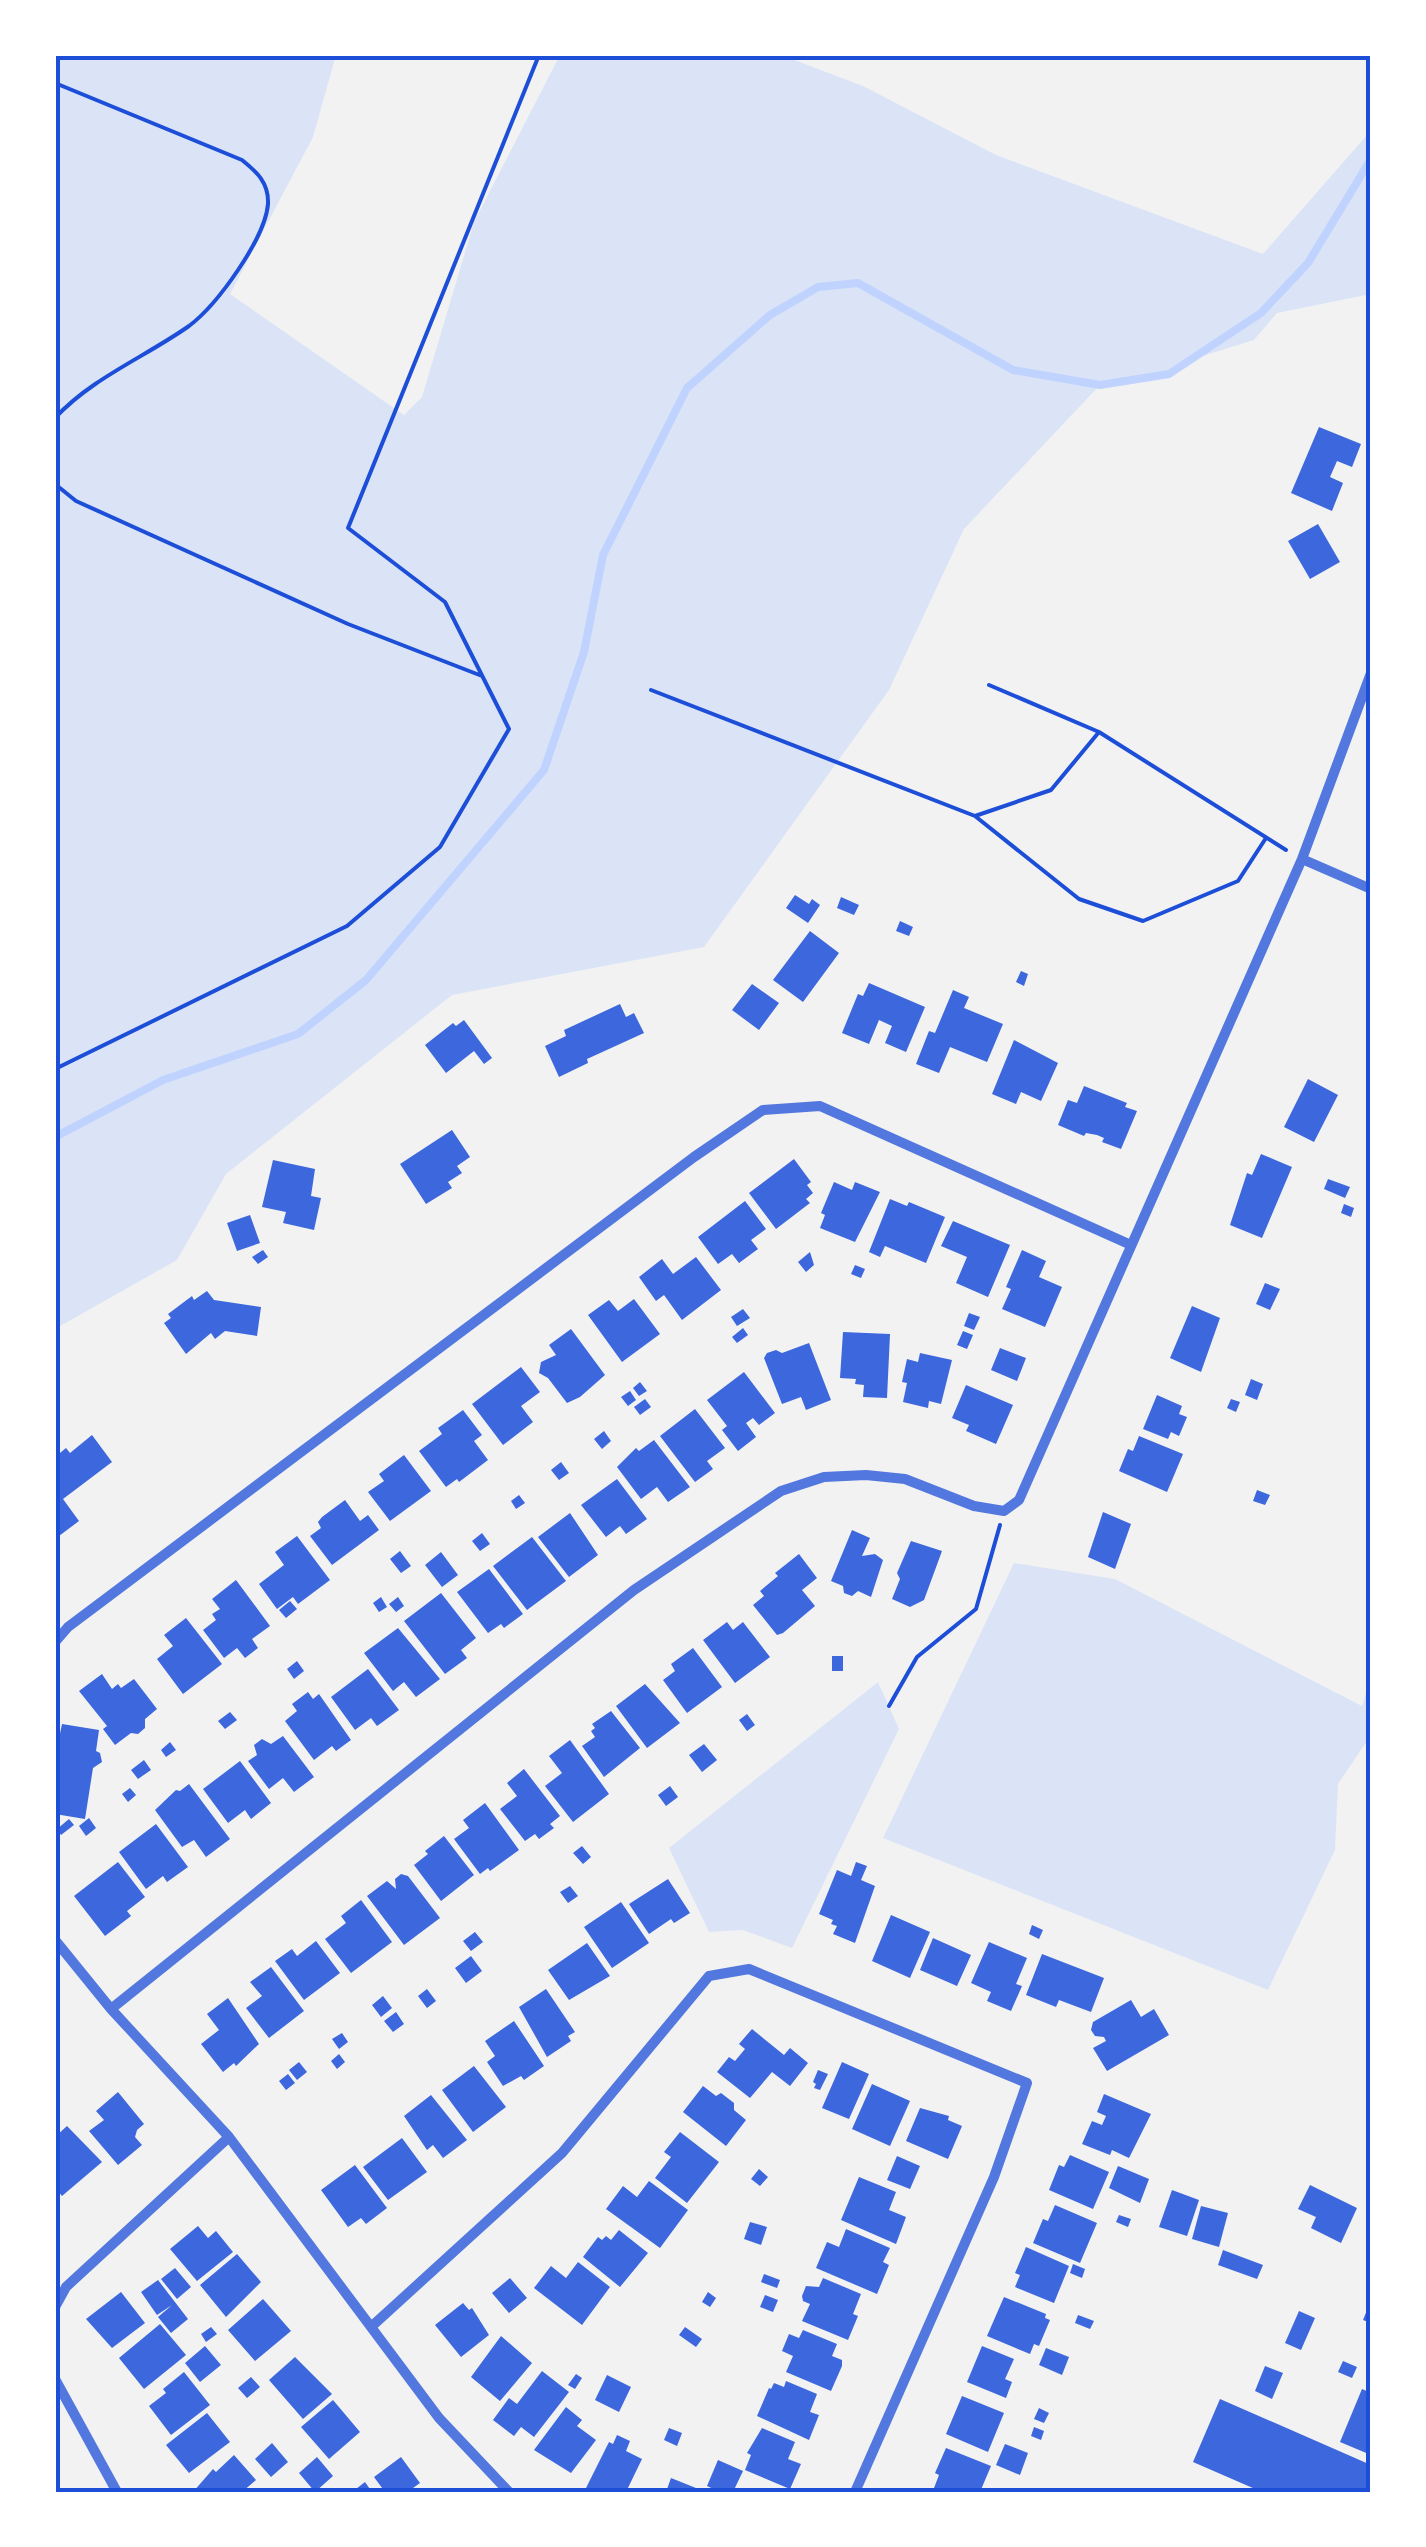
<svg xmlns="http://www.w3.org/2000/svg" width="1426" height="2547" font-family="Merriweather,serif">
  <rect width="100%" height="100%" fill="#f2f2f2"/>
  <!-- green -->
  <path fill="#dbe4f7" d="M55 55H336L313 137 230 294 404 415 422 397 474 222 560 55H781L863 86 996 155 1263 254 1367 135 1371 126V294L1277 313 1254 340 1193 359 1169 374 1100 385 964 529 889 690 704 947 452 995 226 1174 177 1260 55 1329Z
    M1014 1563 1115 1579 1362 1706 1371 1676V1735L1338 1784 1335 1850 1268 1990 883 1838Z
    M878 1682 899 1729 792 1948 743 1930 709 1932 669 1848Z"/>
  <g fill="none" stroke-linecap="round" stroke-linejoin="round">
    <!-- stream -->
    <path stroke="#bfd3fe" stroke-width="8" d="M55 1137 163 1080 298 1034 366 980 544 770 584 652 603 555 687 388 770 315 818 287 858 283 1013 370 1100 385 1169 374 1261 313 1308 263 1371 159"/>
  </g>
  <!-- building -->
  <path fill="#3d67dc" d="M1319 427 1361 444 1352 467 1337 461 1330 477 1343 483 1332 511 1291 493Z
    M1318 524 1340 562 1310 579 1288 541Z
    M795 895 809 904 812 899 820 905 808 923 786 908Z
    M841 897 859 905 854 915 837 908Z
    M900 921 913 927 909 936 896 931Z
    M810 931 839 953 803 1002 773 980Z
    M1021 971 1028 974 1024 986 1016 982Z
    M869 983 925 1007 906 1052 885 1043 892 1026 879 1020 869 1044 842 1033 858 994 863 996Z
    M752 984 779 1003 759 1030 732 1010Z
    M953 990 969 997 964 1008 1003 1024 987 1062 950 1047 939 1073 916 1064 929 1031 935 1033Z
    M620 1004 626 1017 634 1013 644 1033 587 1059 588 1063 559 1077 545 1046 566 1036 564 1030Z
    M464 1020 492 1058 484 1064 474 1051 446 1073 425 1045 453 1023 456 1026Z
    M1014 1040 1058 1063 1041 1101 1021 1092 1016 1104 992 1094Z
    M1308 1079 1338 1095 1314 1142 1284 1127Z
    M1084 1086 1127 1103 1125 1107 1137 1111 1121 1149 1102 1142 1104 1138 1097 1135 1086 1133 1084 1136 1058 1125 1068 1100 1077 1103Z
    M452 1130 470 1157 457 1166 462 1173 448 1182 452 1188 426 1204 400 1164Z
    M1261 1154 1292 1167 1262 1238 1230 1225 1247 1173 1252 1175Z
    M794 1159 811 1182 807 1185 813 1193 806 1199 810 1203 776 1229 749 1193Z
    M273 1160 315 1169 311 1196 321 1198 314 1230 283 1223 286 1212 262 1207Z
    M1328 1179 1350 1187 1345 1198 1324 1189Z
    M834 1182 852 1190 855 1182 880 1192 855 1242 820 1228 825 1215 821 1213Z
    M890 1199 907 1206 909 1202 945 1217 926 1263 885 1246 880 1257 869 1252Z
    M745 1201 766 1229 751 1240 758 1249 739 1263 732 1254 718 1264 698 1237Z
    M1344 1204 1354 1208 1351 1217 1341 1213Z
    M250 1215 260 1243 237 1251 227 1223Z
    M953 1221 1010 1245 988 1297 956 1283 967 1257 941 1246Z
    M263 1250 268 1257 258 1264 252 1257Z
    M1022 1250 1046 1261 1039 1277 1062 1287 1045 1327 1002 1309 1011 1289 1006 1287Z
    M810 1252 814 1265 806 1272 798 1262Z
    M696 1257 721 1290 682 1320 664 1295 656 1301 639 1277 662 1259 673 1274Z
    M855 1265 865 1269 861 1278 851 1274Z
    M1265 1283 1280 1289 1270 1310 1256 1304Z
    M207 1291 214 1300 261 1307 257 1336 225 1331 215 1339 211 1333 186 1354 164 1323 171 1318 168 1314 192 1296 194 1300Z
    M634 1299 660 1334 622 1362 588 1315 609 1300 618 1311Z
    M1192 1306 1220 1318 1201 1372 1170 1358Z
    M743 1309 750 1318 737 1326 731 1317Z
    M969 1313 980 1317 974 1330 964 1326Z
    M743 1328 748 1335 737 1343 732 1337Z
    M571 1329 605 1375 580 1397 567 1403 548 1378 539 1373 541 1362 556 1355 549 1345Z
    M963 1331 973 1335 967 1349 957 1345Z
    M843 1332 890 1334 887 1398 863 1397 864 1385 855 1384 856 1379 840 1378Z
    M809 1343 831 1400 806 1410 801 1397 782 1404 764 1358 767 1353 776 1350 782 1353Z
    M1000 1348 1026 1358 1017 1381 991 1370Z
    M920 1353 952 1360 941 1404 929 1401 928 1408 903 1402 907 1383 902 1382 907 1359 918 1362Z
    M521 1367 540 1392 521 1406 533 1422 503 1445 472 1404Z
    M744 1372 775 1413 759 1425 753 1418 746 1423 756 1437 738 1451 722 1430 727 1426 707 1400Z
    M1251 1379 1263 1384 1257 1400 1245 1395Z
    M640 1382 647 1391 639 1396 633 1388Z
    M966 1385 1013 1405 996 1444 966 1431 969 1425 952 1418Z
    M630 1391 636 1400 628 1406 621 1397Z
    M1157 1395 1182 1406 1179 1414 1187 1417 1179 1436 1171 1432 1168 1439 1143 1429Z
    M645 1399 651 1407 640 1415 634 1407Z
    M1231 1399 1240 1402 1236 1412 1227 1408Z
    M695 1409 725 1448 707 1461 713 1469 695 1482 660 1436Z
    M463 1410 482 1435 474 1441 488 1460 459 1482 457 1479 446 1487 419 1451 442 1434 438 1428Z
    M604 1431 611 1441 602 1449 594 1439Z
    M92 1435 112 1462 63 1499 79 1521 55 1539V1457L66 1448 70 1453Z
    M1139 1436 1183 1454 1167 1492 1119 1471 1128 1449 1133 1451Z
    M654 1440 690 1487 668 1502 657 1487 641 1499 617 1467 636 1448 639 1451Z
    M404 1455 431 1491 390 1521 368 1492 384 1481 379 1474Z
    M561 1462 569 1473 559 1480 551 1470Z
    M617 1479 647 1519 626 1534 620 1526 606 1537 581 1505Z
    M1257 1490 1270 1495 1265 1505 1253 1501Z
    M519 1495 525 1503 516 1509 511 1501Z
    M345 1500 360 1521 368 1515 379 1530 332 1565 310 1536 321 1528 318 1522 322 1517Z
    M1103 1512 1131 1524 1115 1569 1088 1557Z
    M570 1513 598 1555 569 1577 538 1537Z
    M852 1530 870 1538 862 1556 875 1554 883 1560 871 1597 858 1591 852 1596 844 1593 843 1586 831 1581Z
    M482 1533 490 1544 480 1551 472 1541Z
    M297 1536 330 1580 298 1604 293 1597 277 1609 259 1584 284 1565 275 1552Z
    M532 1537 566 1581 527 1610 493 1566Z
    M911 1541 942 1551 924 1600 910 1607 892 1599 900 1579 897 1573Z
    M400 1551 411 1566 401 1573 390 1559Z
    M441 1552 458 1575 442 1587 425 1565Z
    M799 1554 817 1578 802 1590 815 1606 783 1633 777 1635 753 1605 764 1596 760 1591 778 1576 775 1573Z
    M489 1569 523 1614 504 1628 501 1624 488 1633 457 1592Z
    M236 1580 270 1626 252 1639 258 1648 245 1658 237 1648 224 1658 203 1630 216 1620 212 1614 220 1609 212 1599Z
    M441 1593 476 1638 461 1650 467 1658 445 1674 404 1621Z
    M381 1597 387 1607 379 1612 373 1603Z
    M398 1597 404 1606 396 1612 389 1604Z
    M290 1601 297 1609 286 1618 279 1610Z
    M186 1618 222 1664 183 1694 157 1659 173 1646 164 1635Z
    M727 1622 733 1630 743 1622 770 1657 735 1683 703 1640Z
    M398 1628 440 1679 416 1697 404 1682 393 1691 364 1653Z
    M693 1648 722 1687 687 1713 663 1680 675 1671 671 1664Z
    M832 1656H843V1671H832Z
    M297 1661 304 1671 294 1679 287 1669Z
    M368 1669 399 1710 377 1726 371 1718 355 1730 331 1697Z
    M102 1674 112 1689 118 1684 121 1688 134 1679 157 1709 145 1719V1728L138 1734 131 1733 115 1745 103 1729 107 1726 79 1691Z
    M645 1684 680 1723 647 1748 616 1706Z
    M308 1692 313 1699 319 1694 351 1740 336 1751 332 1746 314 1760 285 1721 297 1711 292 1704Z
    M611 1711 640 1748 604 1777 582 1746 595 1737 591 1731 595 1728 592 1724Z
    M230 1712 237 1720 225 1729 218 1721Z
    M747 1714 755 1725 747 1731 739 1720Z
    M62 1724 99 1730 96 1751 100 1753 102 1762 93 1768 85 1819 55 1814V1758Z
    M283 1736 314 1777 294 1792 283 1778 269 1789 248 1761 257 1755 254 1745 262 1739 271 1744Z
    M570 1740 609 1794 573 1822 545 1786 562 1773 549 1756Z
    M170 1742 176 1750 166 1757 161 1750Z
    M704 1744 717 1760 702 1772 689 1755Z
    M144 1760 151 1770 138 1779 131 1770Z
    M240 1761 271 1803 251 1819 245 1810 228 1823 203 1789Z
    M524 1769 560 1816 550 1824 554 1828 539 1839 535 1834 525 1841 500 1809 517 1796 507 1783Z
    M189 1784 230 1839 206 1857 194 1840 182 1847 155 1810 176 1790 180 1791Z
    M670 1786 678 1797 666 1806 658 1795Z
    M130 1788 136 1795 128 1802 122 1794Z
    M485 1803 519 1850 490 1871 488 1868 480 1874 454 1839 469 1828 463 1820Z
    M89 1818 96 1828 86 1836 79 1826Z
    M69 1819 74 1825 61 1835 57 1829Z
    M156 1824 188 1867 167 1882 163 1876 146 1889 119 1852Z
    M444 1836 474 1875 441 1901 414 1865 428 1854 425 1851Z
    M582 1846 591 1857 583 1864 573 1853Z
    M118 1862 145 1897 127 1911 131 1916 105 1936 74 1896Z
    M856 1862 867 1866 861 1880 875 1886 855 1943 833 1934 837 1926 831 1924 833 1920 819 1914 837 1870 851 1876Z
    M401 1874 408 1876 440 1918 404 1945 367 1896 387 1881 396 1889 395 1879Z
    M668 1879 690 1913 674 1923 671 1919 649 1934 629 1904Z
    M570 1886 578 1896 568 1903 560 1892Z
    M361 1900 392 1942 351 1973 325 1939 346 1923 341 1916Z
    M621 1902 649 1943 612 1968 584 1927Z
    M891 1915 930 1932 910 1978 872 1961Z
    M1032 1925 1043 1930 1039 1939 1029 1934Z
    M475 1932 483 1942 471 1951 463 1941Z
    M933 1938 971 1955 957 1986 920 1970Z
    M316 1941 340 1973 304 2000 275 1961 292 1949 297 1956Z
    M989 1942 1027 1958 1016 1984 1022 1986 1011 2011 987 2001 991 1992 971 1983Z
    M587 1943 610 1976 569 2000 548 1970Z
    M1042 1954 1104 1978 1091 2012 1059 2000 1056 2007 1026 1995Z
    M471 1956 482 1971 466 1983 455 1968Z
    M271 1967 304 2011 269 2038 246 2008 262 1996 250 1982Z
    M427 1989 436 2001 427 2008 418 1996Z
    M546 1989 575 2032 568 2036 571 2041 547 2057 519 2007Z
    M383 1996 392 2008 381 2017 372 2005Z
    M228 1998 259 2044 236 2066 234 2063 223 2072 201 2044 219 2030 207 2014Z
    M1131 2000 1141 2017 1154 2009 1169 2035 1107 2071 1093 2048 1106 2041 1104 2037 1095 2036 1091 2030 1093 2022Z
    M396 2012 404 2024 393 2032 384 2021Z
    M514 2021 544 2066 524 2080 521 2076 503 2086 487 2062 495 2056 485 2041Z
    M752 2029 784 2055 790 2048 808 2063 790 2086 772 2072 750 2098 717 2072 729 2057 735 2061 745 2049 739 2044Z
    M342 2033 348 2042 339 2049 332 2039Z
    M339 2054 345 2062 337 2069 331 2061Z
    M299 2062 307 2072 297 2080 289 2070Z
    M842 2062 869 2074 849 2119 822 2108Z
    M474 2066 506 2107 473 2132 442 2090Z
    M818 2070 828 2074 820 2090 814 2088 816 2084 813 2082Z
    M288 2074 295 2083 286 2090 279 2081Z
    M872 2084 910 2101 890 2146 852 2129Z
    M703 2086 716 2096 721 2093 734 2103V2110L746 2120 726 2146 683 2112Z
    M118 2092 144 2124 137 2130 135 2137 142 2145 118 2165 89 2131 104 2120 96 2111Z
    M1104 2094 1151 2114 1129 2158 1112 2150 1110 2155 1082 2144 1092 2121 1102 2125 1106 2116 1097 2112Z
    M431 2095 467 2140 443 2158 433 2145 427 2150 404 2116Z
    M920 2108 949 2116 948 2120 962 2126 948 2159 906 2141Z
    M67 2126 102 2162 62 2196 55 2188V2137Z
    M680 2132 719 2162 687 2203 655 2178 671 2157 664 2152Z
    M402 2138 427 2172 388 2200 363 2167Z
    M1070 2155 1109 2172 1093 2209 1049 2190 1059 2165 1064 2167Z
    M897 2156 920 2166 910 2189 887 2180Z
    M355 2165 387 2208 366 2224 361 2218 348 2227 321 2190Z
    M1118 2166 1149 2179 1140 2203 1109 2188Z
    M759 2169 768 2177 760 2186 751 2179Z
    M859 2177 896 2192 889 2210 906 2217 896 2244 841 2220Z
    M649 2181 688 2210 660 2248 606 2209 623 2186 637 2197Z
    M1310 2185 1357 2208 1341 2243 1311 2228 1316 2217 1298 2209Z
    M1172 2190 1199 2200 1187 2236 1159 2227Z
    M1055 2205 1097 2223 1080 2263 1033 2243 1043 2219 1048 2221Z
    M1201 2206 1228 2213 1219 2247 1192 2239Z
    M1119 2215 1131 2219 1128 2227 1116 2222Z
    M750 2222 767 2227 761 2245 744 2239Z
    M198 2226 208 2238 216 2231 233 2252 197 2281 170 2249Z
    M846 2229 890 2248 883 2262 889 2265 877 2294 816 2268 827 2242 839 2247Z
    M619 2230 648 2253 620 2287 583 2257 598 2237 602 2240 606 2236 611 2240Z
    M1026 2247 1069 2266 1054 2303 1015 2287 1020 2275 1015 2273Z
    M1223 2250 1263 2265 1257 2279 1218 2265Z
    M237 2254 261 2282 226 2317 200 2285Z
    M578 2262 610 2287 582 2325 534 2288 551 2266 566 2278Z
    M1073 2264 1085 2269 1082 2278 1070 2273Z
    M175 2268 191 2287 177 2299 161 2279Z
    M764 2274 780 2280 777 2288 761 2282Z
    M510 2278 527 2298 509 2313 492 2293Z
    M823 2278 861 2294 853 2314 858 2316 848 2340 802 2321 810 2304 803 2301 802 2296 806 2286 819 2287Z
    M158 2280 188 2319 171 2333 158 2317 172 2305 157 2315 141 2292Z
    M121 2292 145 2323 112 2348 86 2319Z
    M708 2292 716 2298 710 2307 702 2302Z
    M765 2295 778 2300 773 2312 760 2307Z
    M1004 2297 1046 2314 1045 2318 1050 2320 1039 2346 1034 2344 1030 2354 987 2336Z
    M263 2299 291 2331 255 2361 228 2330Z
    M1371 2300V2323L1363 2320Z
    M463 2303 469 2310 472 2308 489 2335 461 2357 435 2325Z
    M1299 2311 1315 2318 1301 2350 1285 2343Z
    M1078 2315 1094 2321 1090 2329 1075 2323Z
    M160 2324 186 2355 144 2389 119 2358Z
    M211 2327 217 2334 206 2342 201 2334Z
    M685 2327 702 2339 696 2347 679 2335Z
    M803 2330 837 2344 832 2356 842 2360V2366L831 2391 786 2372 793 2356 782 2351 789 2334 799 2338Z
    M501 2336 532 2363 500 2401 471 2377Z
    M205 2346 221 2365 200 2382 185 2363Z
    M982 2346 1014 2359 1005 2379 1012 2382 1006 2398 967 2382Z
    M1046 2348 1069 2357 1062 2375 1039 2365Z
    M295 2357 332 2394 303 2419 269 2380Z
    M1343 2361 1357 2367 1352 2378 1338 2372Z
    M1265 2366 1283 2373 1272 2399 1255 2391Z
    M542 2371 569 2392 534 2437 521 2427 514 2436 493 2420 509 2398 517 2404Z
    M184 2372 210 2405 171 2435 149 2406 166 2393 163 2389Z
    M576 2374 582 2378 575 2389 568 2385Z
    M607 2375 631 2387 619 2412 595 2400Z
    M251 2377 260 2387 247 2398 238 2388Z
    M786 2381 817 2394 810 2412 819 2415 809 2440 757 2416 769 2388 771 2389 774 2383 784 2387Z
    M1362 2389 1371 2393V2455L1340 2442Z
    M962 2396 1004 2413 988 2452 946 2434Z
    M1220 2399 1371 2465 1370 2492H1262L1193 2462Z
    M333 2400 360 2432 329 2459 301 2427Z
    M566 2407 582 2420 577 2426 596 2440 571 2473 534 2450Z
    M1039 2408 1049 2413 1044 2423 1034 2419Z
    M207 2413 230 2442 189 2473 166 2445Z
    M1034 2427 1044 2431 1041 2440 1031 2436Z
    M669 2428 682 2433 677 2446 664 2440Z
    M762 2428 795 2442 788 2459 801 2464 790 2489 745 2470 751 2455 747 2453Z
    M617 2435 630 2441 626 2451 642 2459 626 2492H584L609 2442 613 2444Z
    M272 2443 288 2462 271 2477 255 2459Z
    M1005 2444 1028 2453 1020 2475 996 2465Z
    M946 2448 991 2466 980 2492H944L934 2488 939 2475 935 2473Z
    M234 2455 256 2480 242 2492H193L213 2469 216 2472Z
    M317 2457 333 2476 315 2492 299 2473Z
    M401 2457 420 2483 413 2488 416 2492H385L374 2477Z
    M718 2460 743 2471 733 2492H720L707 2486Z
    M671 2478 706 2492H666Z
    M365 2482 372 2492H352Z"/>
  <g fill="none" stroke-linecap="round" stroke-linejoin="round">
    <!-- path -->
    <path stroke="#1d4ed8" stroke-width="4" d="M55 83 242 160C257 172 269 183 268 204 265 239 217 305 189 326 145 357 92 378 55 418
      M55 484 76 501 348 624 482 676
      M989 685 1099 732 1286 850
      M651 690 975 816 1051 790 1099 732
      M975 816 1079 899 1143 921 1238 881 1266 838
      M55 1069 347 926 440 847 509 729 445 602 348 528 539 55
      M889 1706 917 1657 976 1609 1000 1525"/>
    <!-- minor -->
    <path stroke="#5277de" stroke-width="10" d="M1302 859 1371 889
      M55 1642 68 1627 694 1157 763 1110 820 1106 1131 1245
      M55 1940 111 2009 229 2137 439 2418 509 2492
      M111 2009 634 1590 781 1491 824 1477 866 1475 905 1479 974 1506 1004 1511 1019 1500 1302 859 1371 673
      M55 2307 66 2287 229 2137
      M371 2327 562 2153 709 1976 749 1969 1027 2083 994 2177 855 2492
      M55 2379 117 2492"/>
  </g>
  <!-- border -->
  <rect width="1426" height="2547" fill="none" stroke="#ffffff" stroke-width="115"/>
  <rect x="58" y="58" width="1310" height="2432" fill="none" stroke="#1d4ed8" stroke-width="4"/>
</svg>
